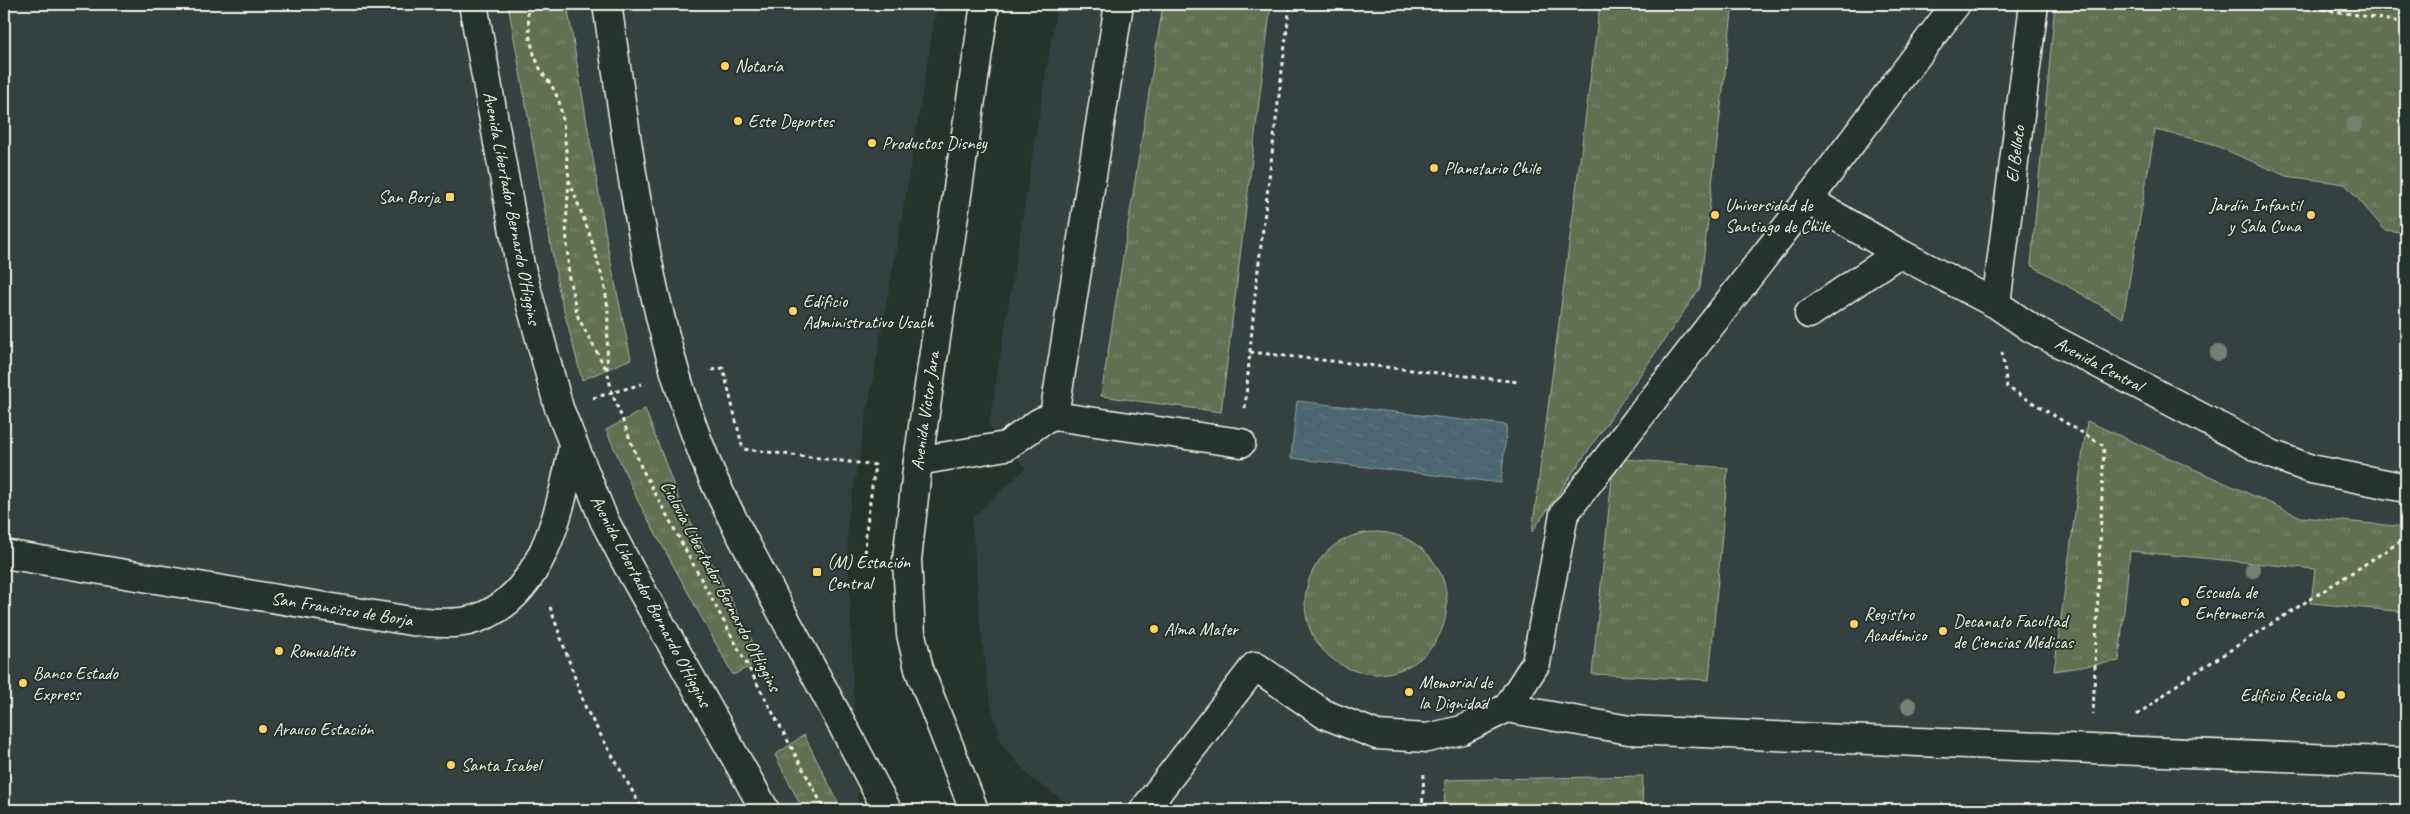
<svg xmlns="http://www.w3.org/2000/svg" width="2410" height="814" font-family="Caveat,sans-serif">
  <defs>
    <pattern id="grass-tufts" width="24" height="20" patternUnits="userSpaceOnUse" patternTransform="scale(1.25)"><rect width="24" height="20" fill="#627051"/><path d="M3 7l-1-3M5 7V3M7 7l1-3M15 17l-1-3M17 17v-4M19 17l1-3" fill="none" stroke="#79856a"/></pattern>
    <pattern id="water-ripples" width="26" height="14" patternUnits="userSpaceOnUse" patternTransform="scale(1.25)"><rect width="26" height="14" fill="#4b6771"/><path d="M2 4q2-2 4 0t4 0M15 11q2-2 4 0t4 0" fill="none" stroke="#667d85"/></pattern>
  </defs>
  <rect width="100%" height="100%" fill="#26332d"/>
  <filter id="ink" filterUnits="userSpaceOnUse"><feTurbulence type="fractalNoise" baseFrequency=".02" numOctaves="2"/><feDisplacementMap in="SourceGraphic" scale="10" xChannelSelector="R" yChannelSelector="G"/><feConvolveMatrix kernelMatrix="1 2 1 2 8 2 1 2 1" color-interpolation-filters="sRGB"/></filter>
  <g filter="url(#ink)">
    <!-- built -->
    <path fill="#354040" d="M4 4H937L903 211 847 524 858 810H4Z
      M1057 4H2406V810H1078L1032 779 1002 745 990 701 980 624 972 518 1026 468 989 426Z"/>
    <!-- grass -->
    <path fill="url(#grass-tufts)" stroke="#abb09c" d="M508 4H567L609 254 631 359 582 380 559 291Z
      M1163 4H1271L1221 412 1101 396Z
      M1600 4H1733L1700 288 1532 532Z
      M2055 4H2406V233L2385 230 2345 184 2286 176 2207 142 2155 130 2123 318 2031 265Z
      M645 409 680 502 762 660 733 675 638 501 606 430Z
      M2087 421 2301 517 2406 527V612L2311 603 2315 569 2130 551 2119 661 2054 671Z
      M1614 458 1728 468 1709 680 1592 674Z
      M1305 603a71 71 0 1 1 142 0a71 71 0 1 1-142 0Z
      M804 735 842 810H803L775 755Z
      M1643 776 1642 810H1444L1445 780Z"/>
    <!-- water -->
    <path fill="url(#water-ripples)" stroke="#8f9ea1" d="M1297 401 1507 425 1501 483 1291 458Z"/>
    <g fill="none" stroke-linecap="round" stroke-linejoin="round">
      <!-- minor casing -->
      <g stroke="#f4f1e8" stroke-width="31">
        <path id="minor" d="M1808 200 1899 253 1996 304 2031 328 2271 454 2311 469 2406 488
          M1996 304 2034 4
          M1809 314 1899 253
          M1054 416 1119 4
          M918 461 1006 446 1040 422 1054 416 1241 443
          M4 554 411 621C430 622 450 625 468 621 542 604 561 509 573 446
          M1507 708 1629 730 2406 762
          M1144 810 1255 666 1324 714 1377 735 1427 738 1462 730 1507 708 1536 663 1564 514 1808 200 1956 4"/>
      </g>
      <!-- major casing -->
      <g stroke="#f4f1e8" stroke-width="31">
        <path id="major" d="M473 4 520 265 559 408 604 520 628 566 765 810
          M607 4C630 159 647 318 707 464 725 509 751 552 773 596 811 667 850 738 887 810
          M974 810 919 669 911 634 907 560 918 461 985 4"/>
      </g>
      <!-- path -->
      <path stroke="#f4f1e8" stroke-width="3" stroke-dasharray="4 4" stroke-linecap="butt" d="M527 4 530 39 534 54 541 71 552 86 559 101 563 121 569 180 566 225 569 278 578 317 606 369
        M2291 4 2406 23
        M569 180 591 238 604 283 608 308 607 369 612 393 641 467 825 810
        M1250 352 1519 382
        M2002 352 2007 387 2104 446 2093 715
        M712 370 723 368 743 449 875 465 866 531 865 560H871
        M593 398 642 384
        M1245 408 1255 295 1290 4
        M550 607 586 709 643 810
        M2137 715 2182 681 2406 538
        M1422 810 1424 773"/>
      <!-- minor -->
      <use href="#minor" stroke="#26332d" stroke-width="28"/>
      <!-- major -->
      <use href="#major" stroke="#26332d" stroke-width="28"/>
    </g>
    <!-- trees -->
    <g fill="#777f73">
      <circle cx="2354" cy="125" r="8"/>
      <circle cx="2218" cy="353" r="8"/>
      <circle cx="2253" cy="570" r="8"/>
      <circle cx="1909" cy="706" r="8"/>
    </g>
  </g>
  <!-- markers -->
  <g fill="#ffd166" stroke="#26332d" stroke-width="2">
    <circle cx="725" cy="66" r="5"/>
    <circle cx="738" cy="121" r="5"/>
    <circle cx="872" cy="143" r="5"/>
    <circle cx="1434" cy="168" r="5"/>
    <rect x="445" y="192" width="10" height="10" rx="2.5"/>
    <circle cx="1715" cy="215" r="5"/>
    <circle cx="2311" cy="215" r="5"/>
    <circle cx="793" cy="311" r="5"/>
    <rect x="812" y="567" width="10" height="10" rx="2.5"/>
    <circle cx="2185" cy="602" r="5"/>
    <circle cx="1854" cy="624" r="5"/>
    <circle cx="1154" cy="629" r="5"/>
    <circle cx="1943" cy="631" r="5"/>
    <circle cx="279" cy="651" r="5"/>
    <circle cx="23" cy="683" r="5"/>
    <circle cx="1409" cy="692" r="5"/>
    <circle cx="2341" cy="695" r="5"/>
    <circle cx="263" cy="729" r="5"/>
    <circle cx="451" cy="765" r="5"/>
  </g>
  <g text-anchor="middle" stroke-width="4" stroke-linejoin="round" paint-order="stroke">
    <!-- poi labels -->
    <g font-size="18" fill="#f4f1e8" stroke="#26332d" text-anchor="start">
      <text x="735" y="72">Notaría</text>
      <text x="748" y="127">Este Deportes</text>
      <text x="882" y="149">Productos Disney</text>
      <text x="1444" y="174">Planetario Chile</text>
      <text x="440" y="203" text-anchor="end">San Borja</text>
      <text x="1725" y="211">Universidad de<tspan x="1725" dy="21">Santiago de Chile</tspan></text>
      <text x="2301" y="211" text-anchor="end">Jardín Infantil<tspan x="2301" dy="21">y Sala Cuna</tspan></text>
      <text x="803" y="307">Edificio<tspan x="803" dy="21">Administrativo Usach</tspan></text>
      <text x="827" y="568">(M) Estación<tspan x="827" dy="21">Central</tspan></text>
      <text x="2195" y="598">Escuela de<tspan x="2195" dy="21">Enfermería</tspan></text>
      <text x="1864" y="620">Registro<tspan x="1864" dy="21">Académico</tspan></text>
      <text x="1953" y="627">Decanato Facultad<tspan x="1953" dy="21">de Ciencias Médicas</tspan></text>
      <text x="1164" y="635">Alma Mater</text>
      <text x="289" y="657">Romualdito</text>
      <text x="33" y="679">Banco Estado<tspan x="33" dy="21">Express</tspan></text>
      <text x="1419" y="688">Memorial de<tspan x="1419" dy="21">la Dignidad</tspan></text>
      <text x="2331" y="701" text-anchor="end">Edificio Recicla</text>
      <text x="273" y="735">Arauco Estación</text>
      <text x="461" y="771">Santa Isabel</text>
    </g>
    <!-- street labels -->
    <g font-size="18" fill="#f4f1e8" stroke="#26332d">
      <text transform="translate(2015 154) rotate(-83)" y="6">El Belloto</text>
      <text transform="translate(512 208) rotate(79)" y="6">Avenida Libertador Bernardo O'Higgins</text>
      <text transform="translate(2099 364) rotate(28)" y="6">Avenida Central</text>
      <text transform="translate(925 411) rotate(-82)" y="6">Avenida Víctor Jara</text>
      <text transform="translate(721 586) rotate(62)" y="6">Ciclovía Libertador Bernardo O'Higgins</text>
      <text transform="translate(651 601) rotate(62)" y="6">Avenida Libertador Bernardo O'Higgins</text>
      <text transform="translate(342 609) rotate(9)" y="6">San Francisco de Borja</text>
    </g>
  </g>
  <!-- margin -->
  <rect width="2410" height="814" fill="none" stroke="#26332d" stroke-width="20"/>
  <rect x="10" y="10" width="2390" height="794" fill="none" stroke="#f4f1e8" stroke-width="2" filter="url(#ink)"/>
</svg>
